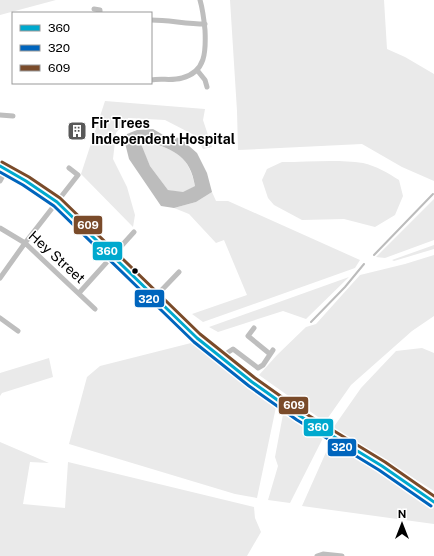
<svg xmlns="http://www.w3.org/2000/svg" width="434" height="556" font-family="'Public Sans',sans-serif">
  <rect width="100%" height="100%" fill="#fff"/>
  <!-- green -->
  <path fill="#eaeaea" d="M0 0H56L0 15Z
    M230 0H384L387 49 405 57 434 74V181L402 167 362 144 238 150 237 111Z
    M105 101 205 109 203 120 212 147 203 149 196 136 165 120 128 118 116 133 113 159 127 187 135 215 133 227 81 174Z
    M148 141C176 152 188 154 195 186L183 193 168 190 150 166 140 144Z
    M282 162C308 162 337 159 363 163 376 166 388 173 399 180L403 196 395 215 375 227 344 219 302 220 274 205 268 198 262 180 267 169Z
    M212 192 216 201H228L360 260 355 268 203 322 192 314 247 295 224 240 216 243 189 214 174 208 196 202Z
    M434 199V240L385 258 376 257Z
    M434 245V249L394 261 392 260Z
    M434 255V316L412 331 351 385 325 422 259 375 277 355 306 327 316 324 360 275 405 264Z
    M349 277 306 319 283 311 218 332 209 327Z
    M195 342 276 407 257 498 235 494 69 444 87 377 100 366Z
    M422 348 434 353V491L333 428 361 388 396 351Z
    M49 358 53 377 2 393 0 396V373Z
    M284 409 324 436 290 503 268 500 278 466 275 457Z
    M331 441 434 507V524L302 506Z
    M0 442 49 463 30 462 23 504 65 508 68 462 254 507 255 518 261 532 247 556H0Z"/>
  <!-- water -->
  <path fill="#bcbcbc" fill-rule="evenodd" d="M153 129 165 136 180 138 197 153 207 173 212 192 196 202 174 208 161 206 129 159 125 143 127 134 137 130ZM148 141C175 151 190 156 195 186L183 192 168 190 150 166 141 144Z"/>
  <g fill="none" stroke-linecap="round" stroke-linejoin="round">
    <!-- stream -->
    <path stroke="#bcbcbc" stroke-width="2" d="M374 255 433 194
      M311 322 345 287 364 264"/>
    <!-- primary casing -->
    <g stroke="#dbdbdb" stroke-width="10">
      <path id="primary" d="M0 166 26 181 57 202 197 338 252 382 300 416 382 466 434 502"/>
    </g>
    <!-- minor -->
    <path stroke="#bebebe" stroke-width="5" d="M94 9 100 10V13
      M151 20C169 20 186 24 205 24
      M197 70 205 80 207 87
      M151 80C161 78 172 81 182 78 206 72 206 51 205 30 204 20 203 10 200 0
      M0 115 13 116
      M0 181 6 170
      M0 228 25 243 95 309
      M0 278 25 243 78 175 69 168
      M79 293 134 232
      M156 296 179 272
      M0 318 18 331
      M254 328 248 336 270 354
      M221 357 233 349 258 368 263 365 273 350
      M317 556 323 554 342 556"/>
    <!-- primary -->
    <use href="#primary" stroke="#bdbdbd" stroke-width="8"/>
    <!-- bus-1 casing -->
    <g stroke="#fff" stroke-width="6">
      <path id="bus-1" d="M0 166 26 181 57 202 197 338 252 382 300 416 382 466 434 502"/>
    </g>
    <!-- bus-2 casing -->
    <g stroke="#fff" stroke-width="6">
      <path id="bus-2" d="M0 172 23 185 54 206 194 342 249 386 297 420 379 470 431 506"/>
    </g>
    <!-- bus-3 casing -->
    <g stroke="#fff" stroke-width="6">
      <path id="bus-3" d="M2 162 29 177 60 198 200 334 255 378 303 412 385 462 434 496"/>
    </g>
    <!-- bus-1 -->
    <use href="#bus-1" stroke="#00a9ce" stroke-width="3"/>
    <!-- bus-2 -->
    <use href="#bus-2" stroke="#0065bd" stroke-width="3"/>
    <!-- bus-3 -->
    <use href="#bus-3" stroke="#7a4b2a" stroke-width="3"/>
  </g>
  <!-- icons -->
  <defs>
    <g id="building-square" transform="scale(1)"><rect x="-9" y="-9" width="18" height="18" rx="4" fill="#595959" stroke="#fff"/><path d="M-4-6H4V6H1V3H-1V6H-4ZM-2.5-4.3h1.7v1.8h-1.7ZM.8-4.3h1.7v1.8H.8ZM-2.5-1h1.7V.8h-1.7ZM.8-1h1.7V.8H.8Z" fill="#fff"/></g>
  </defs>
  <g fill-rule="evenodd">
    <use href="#building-square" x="77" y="131"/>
  </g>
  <!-- markers -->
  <circle fill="#000" stroke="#fff" stroke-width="1.5" cx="135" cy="271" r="3.5"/>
  <g text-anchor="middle" stroke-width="3" stroke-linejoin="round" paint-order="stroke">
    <!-- poi labels -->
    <g font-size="14" font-weight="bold" fill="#000" stroke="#fff" text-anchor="start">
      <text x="91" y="128">Fir Trees<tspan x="91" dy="16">Independent Hospital</tspan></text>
    </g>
    <!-- street labels -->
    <g font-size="14" fill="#000" stroke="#fff">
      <text transform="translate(57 257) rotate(42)" y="5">Hey Street</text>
    </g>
  </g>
  <g stroke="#fff" stroke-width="1.5">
    <rect x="73" y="215" width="30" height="20" rx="4" fill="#7a4b2a"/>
    <rect x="92" y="241" width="31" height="20" rx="4" fill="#00a9ce"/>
    <rect x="134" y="289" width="31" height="19" rx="4" fill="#0065bd"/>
    <rect x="278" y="396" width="31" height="19" rx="4" fill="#7a4b2a"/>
    <rect x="303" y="418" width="31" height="19" rx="4" fill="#00a9ce"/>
    <rect x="327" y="438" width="30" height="19" rx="4" fill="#0065bd"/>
  </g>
  <g font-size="11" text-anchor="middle" font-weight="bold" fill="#fff">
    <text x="88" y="229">609</text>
    <text x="107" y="255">360</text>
    <text x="149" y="303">320</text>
    <text x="294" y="409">609</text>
    <text x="318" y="431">360</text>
    <text x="342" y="451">320</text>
  </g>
  <!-- legend -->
  <rect x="12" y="12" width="140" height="72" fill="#ffffff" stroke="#999999"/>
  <rect x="20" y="25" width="20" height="6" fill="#00a9ce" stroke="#999999"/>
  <text x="48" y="32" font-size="12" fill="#000000">360</text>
  <rect x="20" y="45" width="20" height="6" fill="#0065bd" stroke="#999999"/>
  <text x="48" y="52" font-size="12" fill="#000000">320</text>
  <rect x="20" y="65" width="20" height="6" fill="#7a4b2a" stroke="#999999"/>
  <text x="48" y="72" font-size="12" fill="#000000">609</text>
  <!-- north arrow -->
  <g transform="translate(402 524)" stroke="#ffffff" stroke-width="3" paint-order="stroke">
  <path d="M0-3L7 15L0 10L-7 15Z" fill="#000000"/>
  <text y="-6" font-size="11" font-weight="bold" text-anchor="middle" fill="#000000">N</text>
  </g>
</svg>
